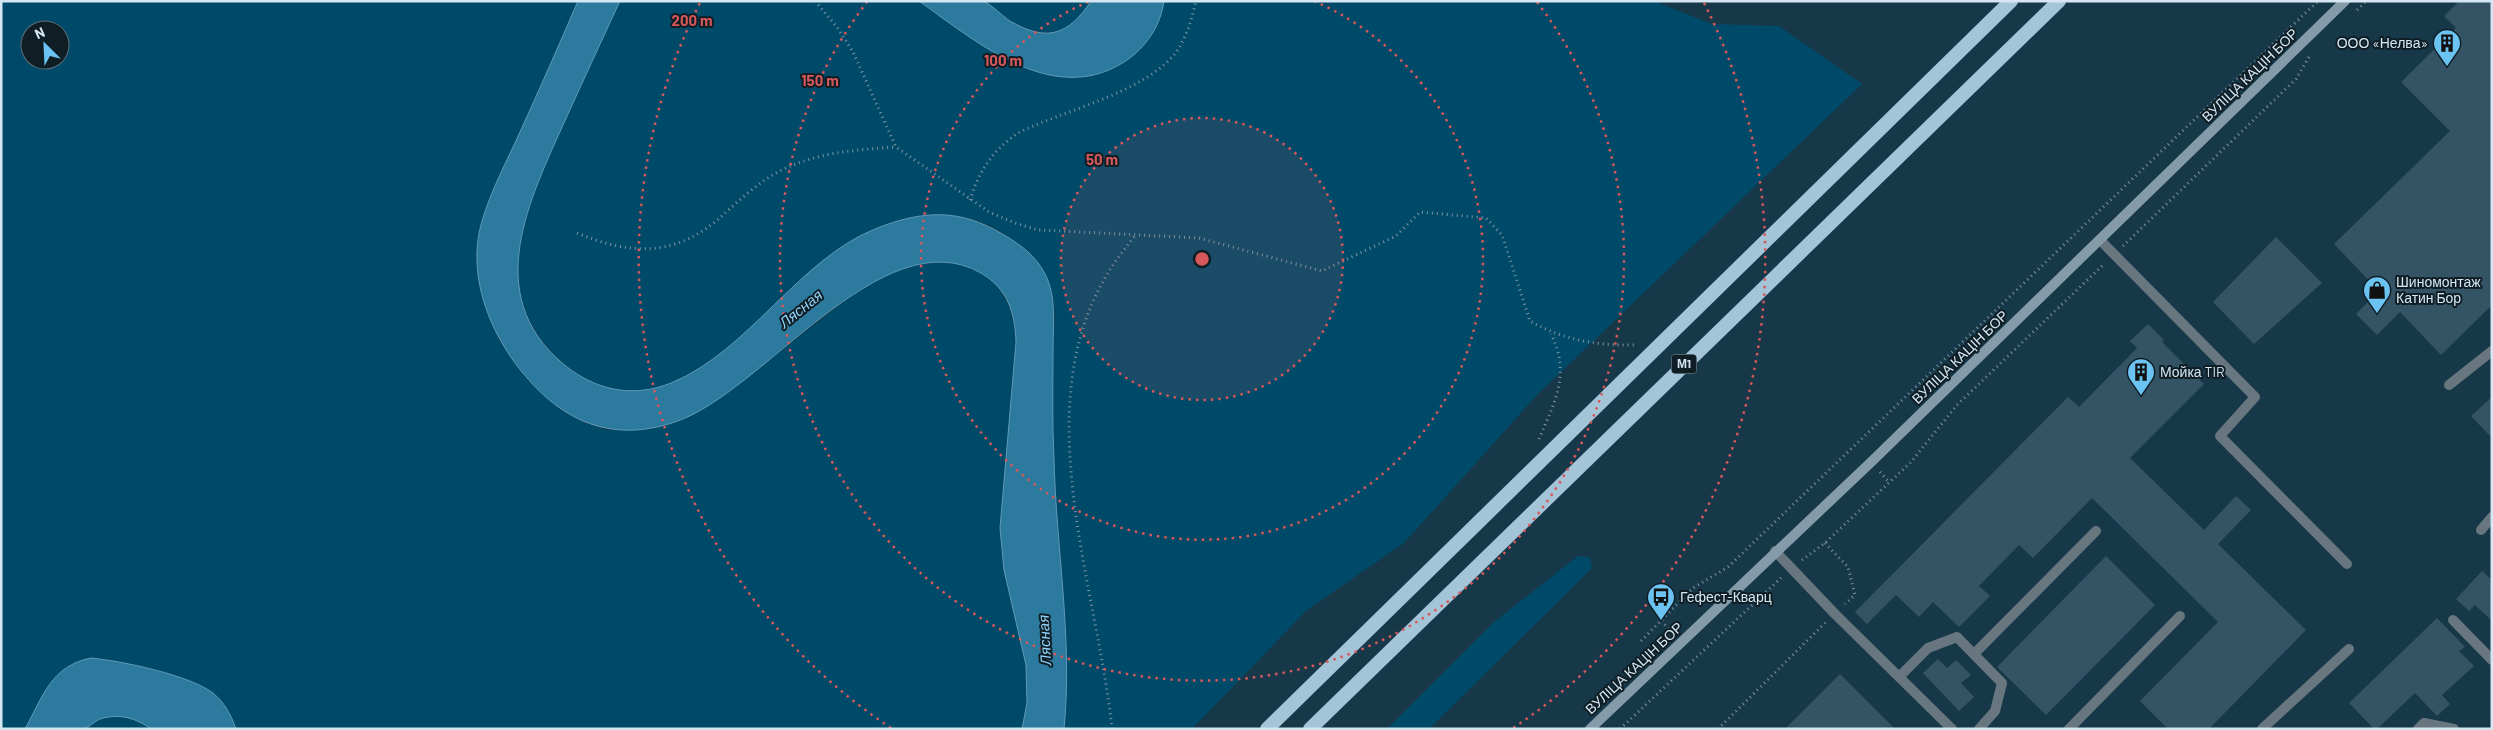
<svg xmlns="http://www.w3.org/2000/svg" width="2493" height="730" font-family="Barlow,sans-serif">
  <rect width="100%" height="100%" fill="#173848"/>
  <!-- green -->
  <path fill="#004a69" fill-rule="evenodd" d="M1 1H578L489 202 478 267 489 316 500 342 527 379 561 410 585 423 607 430 655 428 678 422 724 395 859 290C874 282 890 271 907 267 970 252 1012 276 1016 342L1000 528 1004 570 1026 665 1027 703 1022 729H1ZM30 30H60V60H30Z
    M620 1H919L940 16 1091 75 1118 66 1141 49 1156 28 1164 1H1654L1712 24 1779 26 1862 84 1538 394 1404 543 1307 610 1192 729H1064C1073 639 1057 549 1054 459 1052 421 1053 383 1053 345 1053 332 1057 314 1053 302 1051 292 1039 281 1033 273 1026 262 1019 246 1009 238 979 212 929 210 894 222 806 252 759 341 677 380 644 397 607 395 576 373 480 304 524 211 563 124 582 83 601 42 620 1Z
    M984 1H1091C1086 7 1082 15 1077 20 1047 48 1010 23 984 1Z
    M1578 556 1590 557 1592 568 1429 729H1387L1494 622Z"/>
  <!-- water -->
  <path fill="#2d7a9f" stroke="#5f9bb8" d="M578 1H620C601 42 582 83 563 125 526 207 480 302 571 370 602 392 636 397 671 383 749 351 798 260 875 229 922 210 960 208 1004 235 1021 245 1036 256 1045 274 1057 297 1053 325 1053 351 1053 387 1052 422 1054 458 1056 548 1073 639 1064 729H1022L1027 703 1026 665 1004 570 1000 528 1016 342C1015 313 1008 289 981 273 882 217 763 393 675 422 628 438 585 431 547 398 500 357 463 285 482 221 491 190 507 161 520 132 540 88 559 45 578 1Z
    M919 1C931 1 977 0 985 2 993 6 1001 15 1010 21 1046 42 1068 36 1091 1H1164C1161 24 1148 44 1130 58 1057 111 978 43 919 1Z
    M91 658C122 661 189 675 213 693 225 703 231 715 236 729H151C136 718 119 713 100 719 95 721 89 727 84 729 73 730 39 729 25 729 43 696 51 666 91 658Z"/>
  <!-- building -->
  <path fill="#345466" d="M2459 1H2492V305L2441 355 2400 312 2377 335 2356 314 2379 291 2334 244 2450 131 2401 82 2456 28 2444 16Z
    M2276 237 2322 283 2254 344 2213 302Z
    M2148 324 2164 340 2162 342 2204 384 2130 458 2204 530 2236 496 2251 510 2218 544 2306 630 2209 729H2168L2140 701 2218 622 2092 498 2033 558 2019 545 1979 586 1990 596 1959 627 1933 602 1919 617 1896 595 1867 624 1855 612 2068 397 2079 407 2137 348 2130 341Z
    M2492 397V438L2471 416Z
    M2106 556 2155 605 2046 715 1997 667Z
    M2482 571 2492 580V621L2475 605 2469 611 2456 599Z
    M2437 618 2465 647 2459 651 2474 666 2442 695 2450 704 2437 716 2415 693 2377 729H2374L2349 703Z
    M1938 659 1947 668 1956 660 1971 675 1961 683 1974 697 1959 711 1923 673Z
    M1840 674 1895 729H1785Z"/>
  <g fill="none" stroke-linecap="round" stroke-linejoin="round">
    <!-- path -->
    <path stroke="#7b95a2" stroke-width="3" stroke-dasharray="1 4" stroke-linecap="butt" d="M815 1 837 27 853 52 896 147 989 212 1015 223 1038 230 1199 238 1322 271 1396 236 1420 212 1486 218 1502 235 1530 321C1563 340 1598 346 1636 345
      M2357 10 2366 1
      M970 200C979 171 992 152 1016 134 1063 110 1146 93 1177 51 1187 36 1192 18 1196 1
      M577 233C628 254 671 258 716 221 736 204 755 184 778 172 816 152 855 150 896 147
      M2123 246 2296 79 2309 57
      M1539 439C1555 401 1571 374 1551 334
      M1880 472 1889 482
      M1825 543 1848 567 1855 595 1845 604
      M1802 560 1825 543 1911 462 1957 405 2104 264
      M1661 621 1672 632
      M1641 641 1693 588 1728 567 2318 1
      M1112 729C1097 583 1024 403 1111 268 1119 256 1128 245 1136 234
      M1620 729 1782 577
      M1718 729 1826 622"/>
    <!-- service -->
    <path stroke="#67767f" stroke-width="10" d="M2101 241 2255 397 2220 436 2347 564
      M2449 385 2492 351
      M2481 530 2492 517
      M1775 551 1835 614 1952 729
      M2453 620 2492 660
      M1975 653 2096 531
      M1900 676 1928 648 1957 637 2002 683 1995 711 1979 729
      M2069 729 2180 616
      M2262 729 2349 649
      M2418 729 2424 723 2454 729"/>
    <!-- secondary -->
    <path stroke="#849ba9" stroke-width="10" d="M1590 729 1870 463 2345 1"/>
    <!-- trunk -->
    <path stroke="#a4c4d8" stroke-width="14" d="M1267 729 2011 1
      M1310 729 2059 1"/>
  </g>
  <!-- distance rings -->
  <circle cx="1202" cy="259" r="141" fill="#d6585a" fill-opacity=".12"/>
  <g fill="none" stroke="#d6585a" stroke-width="2.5" stroke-dasharray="2.5 5">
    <circle cx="1202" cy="259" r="141"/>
    <path d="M1314 1A281 281 0 1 1 1090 1"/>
    <path d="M1537 2A422 422 0 1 1 867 2"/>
    <path d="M891 728A563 563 0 0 1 700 3M1704 3A563 563 0 0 1 1513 728"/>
  </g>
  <!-- icons -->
  <defs>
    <g id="building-pin" transform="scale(1.4375)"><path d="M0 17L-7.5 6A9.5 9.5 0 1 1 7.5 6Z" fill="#6bc3f2" stroke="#0f1d25"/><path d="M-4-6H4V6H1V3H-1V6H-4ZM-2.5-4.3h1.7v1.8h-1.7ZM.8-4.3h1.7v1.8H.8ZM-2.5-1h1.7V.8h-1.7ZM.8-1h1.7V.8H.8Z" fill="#111"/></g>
    <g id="shop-pin" transform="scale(1.4375)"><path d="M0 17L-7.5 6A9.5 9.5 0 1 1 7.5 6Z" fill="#6bc3f2" stroke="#0f1d25"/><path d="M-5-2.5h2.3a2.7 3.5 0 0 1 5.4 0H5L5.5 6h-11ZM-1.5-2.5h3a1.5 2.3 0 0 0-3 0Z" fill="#111"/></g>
    <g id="bus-pin" transform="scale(1.4375)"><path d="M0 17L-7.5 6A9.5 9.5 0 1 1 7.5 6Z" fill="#6bc3f2" stroke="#0f1d25"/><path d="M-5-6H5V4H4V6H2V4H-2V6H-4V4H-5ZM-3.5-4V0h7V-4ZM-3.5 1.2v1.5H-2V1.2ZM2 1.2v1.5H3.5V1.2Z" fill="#111"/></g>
  </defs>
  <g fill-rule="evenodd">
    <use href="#building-pin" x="2447" y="43"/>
    <use href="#shop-pin" x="2377" y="290"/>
    <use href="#building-pin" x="2141" y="372"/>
    <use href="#bus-pin" x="1661" y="597"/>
  </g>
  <g text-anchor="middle" stroke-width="4" stroke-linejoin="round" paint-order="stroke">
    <!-- shield labels -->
    <rect fill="#0f1d25" stroke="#9aaab4" stroke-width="1" x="1671.5" y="354.5" width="25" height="19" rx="4"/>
    <g font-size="12" font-weight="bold" fill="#d5e7f2">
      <text x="1684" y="368">М1</text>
    </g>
    <!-- poi labels -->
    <g font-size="14" fill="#d5e7f2" stroke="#0f1d25" text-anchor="start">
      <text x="2428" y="48" text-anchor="end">ООО «Нелва»</text>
      <text x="2396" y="287">Шиномонтаж<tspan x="2396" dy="16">Катин Бор</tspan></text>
      <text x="2160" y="377">Мойка TIR</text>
      <text x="1680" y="602">Гефест-Кварц</text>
    </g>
    <!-- street labels -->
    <g font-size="14" fill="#d5e7f2" stroke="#0f1d25">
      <text transform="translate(2250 75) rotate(-44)" y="5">ВУЛІЦА КАЦІН БОР</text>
      <text transform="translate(1960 357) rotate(-44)" y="5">ВУЛІЦА КАЦІН БОР</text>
      <text transform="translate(1634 668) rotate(-43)" y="5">ВУЛІЦА КАЦІН БОР</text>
    </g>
    <!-- water labels -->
    <g font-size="15" font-style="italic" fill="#8fd4fb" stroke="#0f1d25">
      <text transform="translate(801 309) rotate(-39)" y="5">Лясная</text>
      <text transform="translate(1045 640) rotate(-93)" y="5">Лясная</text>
    </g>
  </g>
  <circle cx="1202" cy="259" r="8" fill="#d6585a" stroke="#0f1d25" stroke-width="2.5"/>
  <g font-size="15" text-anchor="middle" font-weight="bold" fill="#d6585a" stroke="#0f1d25" stroke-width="4" stroke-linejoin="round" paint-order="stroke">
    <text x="692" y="26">200 m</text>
    <text x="1003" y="66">100 m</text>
    <text x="820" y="86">150 m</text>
    <text x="1102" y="165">50 m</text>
  </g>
  <!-- border -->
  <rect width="2493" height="730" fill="none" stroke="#d5e7f2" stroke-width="5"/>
  <!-- north arrow -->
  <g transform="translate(45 45) rotate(336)"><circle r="24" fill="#0f1d25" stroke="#5e6e77"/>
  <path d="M0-4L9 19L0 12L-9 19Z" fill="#6bc3f2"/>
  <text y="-8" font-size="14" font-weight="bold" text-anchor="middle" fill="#d5e7f2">N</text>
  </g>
</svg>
